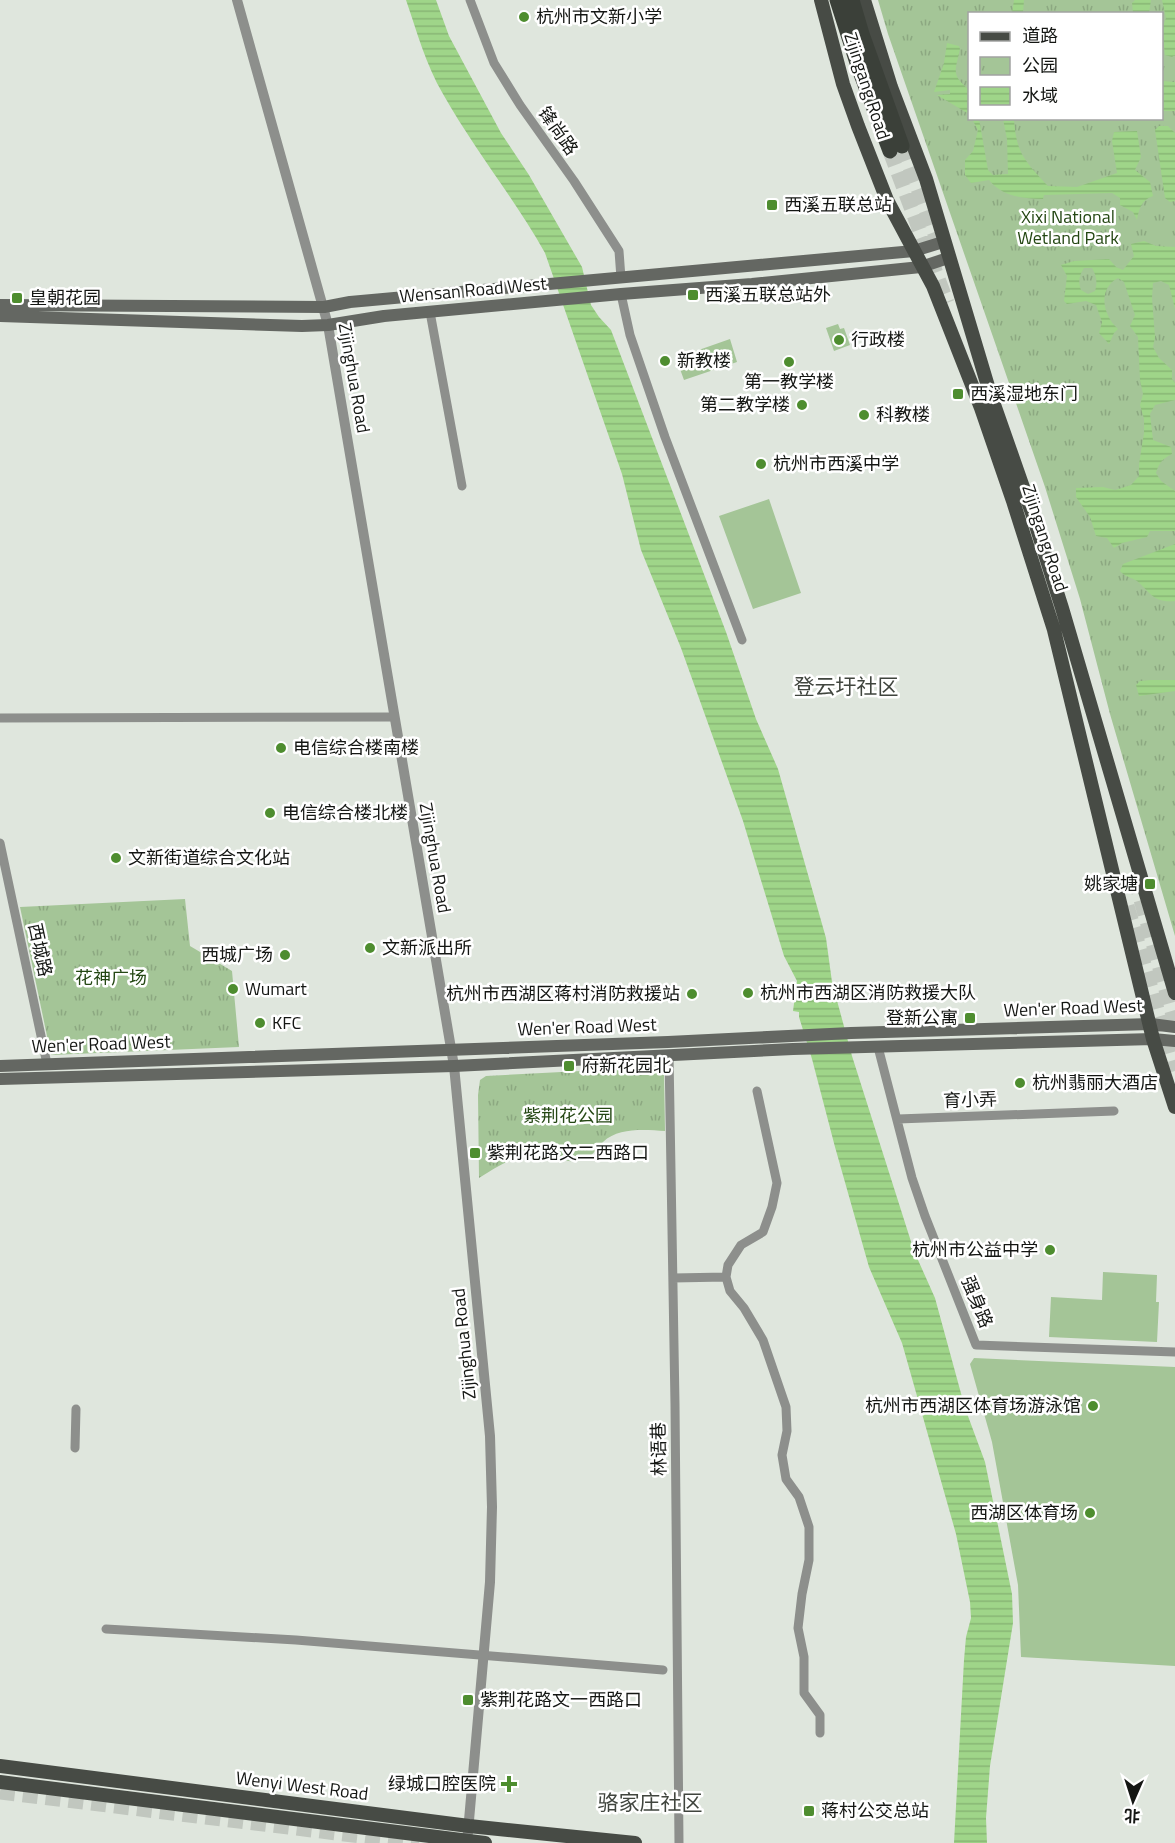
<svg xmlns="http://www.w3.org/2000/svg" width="1175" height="1843" font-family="'Titillium Web','Noto Sans SC',sans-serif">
  <defs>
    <pattern id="park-tufts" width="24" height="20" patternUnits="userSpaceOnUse" patternTransform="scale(1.5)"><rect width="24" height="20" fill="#a4c597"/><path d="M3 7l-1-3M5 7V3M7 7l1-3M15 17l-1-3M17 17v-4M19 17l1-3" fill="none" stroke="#8ca881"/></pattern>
    <pattern id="water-rules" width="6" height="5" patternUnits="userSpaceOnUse" patternTransform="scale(1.5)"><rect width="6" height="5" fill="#9fd589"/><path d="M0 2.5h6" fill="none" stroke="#88b675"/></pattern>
  </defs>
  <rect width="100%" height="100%" fill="#dfe6dd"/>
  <!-- park -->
  <path fill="url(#park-tufts)" fill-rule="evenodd" d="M878 0H1175V936L1110 714 1080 599 1045 487 888 34ZM970 14H1162V118H970Z
    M185 899 190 946 232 971 239 1047 51 1055 20 907Z
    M659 1067 664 1073 665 1131C645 1130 619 1127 603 1142 596 1149 593 1156 583 1160 570 1164 559 1158 547 1155 521 1150 500 1165 479 1178L478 1095 480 1080 486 1076Z"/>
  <!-- garden -->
  <path fill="#a4c597" d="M838 324 840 329 844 328 850 345 834 351 826 328Z
    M730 339 737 362 684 380 676 358Z
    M769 499 801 593 753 609 719 516Z
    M1103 1272 1157 1275 1156 1302H1159L1157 1342 1049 1337 1051 1297 1102 1300Z
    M974 1358 1175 1367V1666L1021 1657 1018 1585 992 1442 970 1364Z"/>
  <!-- water -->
  <path fill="url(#water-rules)" fill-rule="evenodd" d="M406 0H436L449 36 501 133 529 175 582 267 591 305 599 317 611 330 726 632 756 719 778 769 826 938 832 982 852 1056 914 1251 935 1298 965 1408 985 1462 1012 1594 1013 1623 990 1766 986 1818 987 1843H954L964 1660 966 1637 971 1618 970 1602 956 1534 902 1343 869 1267 835 1147 812 1059 799 1017V1012L793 1011 797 981 784 956 743 821 681 648 641 550 622 474 545 253C514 198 474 149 443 94 426 65 417 32 406 0Z
    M1014 0H1024L1023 13H1012Z
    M1135 0H1151L1149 13H1133L1132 3Z
    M1162 0H1175V55L1172 57 1165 55 1162 29 1166 18Z
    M947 43 959 46 960 49C955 72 951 74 969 90V114L937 95 950 94V90L934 92 944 63Z
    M1162 81 1175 82V111H1162Z
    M972 119H979L988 170 993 175 1008 174 1007 139 1003 119H1014C1016 153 1025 161 1048 186L1077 187 1117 173 1112 141 1114 132 1137 131 1141 157 1135 170 1150 182 1153 196C1141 200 1139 209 1137 220L1133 212 1120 205V198L1112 193 1044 195 1043 199C1022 198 1003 197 989 180L971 183 965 175V160L973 151 978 130Z
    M1159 126H1168L1175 133V201L1170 202 1165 198 1155 130Z
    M1144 241 1156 246 1175 247V309L1169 285 1161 281 1153 283 1152 298 1155 337 1153 347 1159 358 1172 370V379L1175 383V400L1155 405 1150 414 1153 440 1171 447 1172 454C1162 459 1159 463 1156 473L1161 481 1175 491V531H1150L1147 537 1122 543 1114 548 1107 538 1096 536 1090 517 1076 497V488L1103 487 1115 490 1131 485 1139 476V464L1144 433V419L1140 405 1143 394 1140 380 1138 337 1130 326 1135 315 1124 282 1118 278C1097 289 1103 316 1118 329L1114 333 1109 344 1099 333 1102 322 1096 305 1086 301 1067 304 1064 301 1067 276 1061 265 1074 261 1109 259 1116 267 1123 270 1134 256 1131 244ZM1084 268H1092C1096 275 1098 282 1095 291L1088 294 1081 290C1078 281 1079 276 1084 268Z
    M1175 544V601C1153 603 1151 593 1137 581 1131 577 1125 577 1120 571L1123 564Z
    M1151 680H1175V691L1139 696 1136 685 1140 681Z"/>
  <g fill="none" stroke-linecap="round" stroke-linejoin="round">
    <!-- trunk-tunnel -->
    <path stroke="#c1c7bf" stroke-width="15" stroke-dasharray="15 8" stroke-linecap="butt" d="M902 146 942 253
      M890 151 947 303
      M1135 878 1175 1022
      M1127 906 1175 1071
      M0 1792 419 1843"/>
    <!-- minor -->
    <path stroke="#8d8f8c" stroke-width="9" d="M470 0 494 63 520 105 574 181 619 251 621 278
      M621 294 630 335 665 437 742 640
      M430 312 462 486
      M0 718 394 717
      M0 843 47 1064
      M878 1047 912 1178 925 1216 976 1345 1175 1352
      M669 1055 675 1404 679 1843
      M757 1091 777 1183 772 1207 763 1232 741 1245 728 1265 726 1277 730 1291 744 1308 763 1340 786 1407 787 1431 782 1455 786 1479 799 1497 809 1527V1560L802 1594 798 1628 804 1657V1693L820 1715V1733
      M898 1119 1114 1111
      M673 1278 726 1277
      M75 1448 76 1409
      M106 1629 296 1640 663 1670"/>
    <!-- tertiary -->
    <path stroke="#8d8f8c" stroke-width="10" d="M237 0 328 325 454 1066 490 1436 492 1507 490 1582 467 1843"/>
    <!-- secondary -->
    <path stroke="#646762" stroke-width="12" d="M0 305 324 307 350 302 914 251 943 242
      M0 316 302 326 328 325 384 316 621 294 752 284 921 267 948 258
      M0 1066 668 1042 851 1033 1151 1024 1175 1027
      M0 1079 454 1066 793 1049 1153 1039 1175 1041"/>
    <!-- primary -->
    <path stroke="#474b45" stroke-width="14" d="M821 0 843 84 858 126 887 200 933 286 981 408 1013 501 1054 630 1153 1039 1175 1107
      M864 0 891 87 926 179 990 393 1032 513 1062 608 1175 993
      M0 1766 469 1826 635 1843
      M0 1782 485 1843"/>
    <!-- trunk -->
    <path stroke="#3b4039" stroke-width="15" d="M837 0 858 66 890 151
      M852 0 862 34 902 146"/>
  </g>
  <!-- markers -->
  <g fill="#4e8d2f" stroke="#fff" stroke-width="2">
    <circle cx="524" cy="17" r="6"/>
    <rect x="766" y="199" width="12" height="12" rx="3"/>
    <rect x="687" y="289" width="12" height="12" rx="3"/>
    <rect x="11" y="292" width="12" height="12" rx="3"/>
    <circle cx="839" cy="340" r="6"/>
    <circle cx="665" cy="361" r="6"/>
    <circle cx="789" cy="362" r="6"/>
    <rect x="952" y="388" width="12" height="12" rx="3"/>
    <circle cx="802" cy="405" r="6"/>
    <circle cx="864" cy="415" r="6"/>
    <circle cx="761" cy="464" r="6"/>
    <circle cx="281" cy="748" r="6"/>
    <circle cx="270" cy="813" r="6"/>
    <circle cx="116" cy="858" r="6"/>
    <rect x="1144" y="878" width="12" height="12" rx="3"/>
    <circle cx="370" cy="948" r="6"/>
    <circle cx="285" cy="955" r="6"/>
    <circle cx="233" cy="989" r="6"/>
    <circle cx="748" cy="993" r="6"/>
    <circle cx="692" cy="994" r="6"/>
    <rect x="964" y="1012" width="12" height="12" rx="3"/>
    <circle cx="260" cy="1023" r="6"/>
    <rect x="563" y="1060" width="12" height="12" rx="3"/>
    <circle cx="1020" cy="1083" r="6"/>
    <rect x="469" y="1147" width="12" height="12" rx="3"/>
    <circle cx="1050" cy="1250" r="6"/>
    <circle cx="1093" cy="1406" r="6"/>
    <circle cx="1090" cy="1513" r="6"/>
    <rect x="462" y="1694" width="12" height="12" rx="3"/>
    <path d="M506 1775h6v6h6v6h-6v6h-6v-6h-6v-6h6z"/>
    <rect x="803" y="1805" width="12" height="12" rx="3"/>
  </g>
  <g text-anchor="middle" stroke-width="5" stroke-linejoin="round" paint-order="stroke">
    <!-- poi labels -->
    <g font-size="18" fill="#141613" stroke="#fff" text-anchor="start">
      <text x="536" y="23">杭州市文新小学</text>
      <text x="784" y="211">西溪五联总站</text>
      <text x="705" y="301">西溪五联总站外</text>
      <text x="29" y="304">皇朝花园</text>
      <text x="851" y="346">行政楼</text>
      <text x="677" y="367">新教楼</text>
      <text x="789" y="388" text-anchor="middle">第一教学楼</text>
      <text x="970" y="400">西溪湿地东门</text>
      <text x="790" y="411" text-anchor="end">第二教学楼</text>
      <text x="876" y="421">科教楼</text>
      <text x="773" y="470">杭州市西溪中学</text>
      <text x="293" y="754">电信综合楼南楼</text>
      <text x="282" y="819">电信综合楼北楼</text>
      <text x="128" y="864">文新街道综合文化站</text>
      <text x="1138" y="890" text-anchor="end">姚家塘</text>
      <text x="382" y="954">文新派出所</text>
      <text x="273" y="961" text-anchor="end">西城广场</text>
      <text x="245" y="995">Wumart</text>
      <text x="760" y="999">杭州市西湖区消防救援大队</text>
      <text x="680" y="1000" text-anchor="end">杭州市西湖区蒋村消防救援站</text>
      <text x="958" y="1024" text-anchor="end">登新公寓</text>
      <text x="272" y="1029">KFC</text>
      <text x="581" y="1072">府新花园北</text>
      <text x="1032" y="1089">杭州翡丽大酒店</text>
      <text x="487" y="1159">紫荆花路文二西路口</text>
      <text x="1038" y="1256" text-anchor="end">杭州市公益中学</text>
      <text x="1081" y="1412" text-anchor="end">杭州市西湖区体育场游泳馆</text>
      <text x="1078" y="1519" text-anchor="end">西湖区体育场</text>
      <text x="480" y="1706">紫荆花路文一西路口</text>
      <text x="496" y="1790" text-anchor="end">绿城口腔医院</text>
      <text x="821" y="1817">蒋村公交总站</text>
    </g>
    <!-- street labels -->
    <g font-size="18" fill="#141613" stroke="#fff">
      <text transform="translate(867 86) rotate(72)" y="6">Zijingang Road</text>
      <text transform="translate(558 131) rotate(55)" y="6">锋尚路</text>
      <text transform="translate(473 290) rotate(-5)" y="6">Wensan Road West</text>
      <text transform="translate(354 378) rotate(80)" y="6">Zijinghua Road</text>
      <text transform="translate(1045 538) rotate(72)" y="6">Zijingang Road</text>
      <text transform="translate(435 858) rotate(80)" y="6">Zijinghua Road</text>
      <text transform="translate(40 950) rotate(78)" y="6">西城路</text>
      <text transform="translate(1073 1008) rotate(-2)" y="6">Wen'er Road West</text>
      <text transform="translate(587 1027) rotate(-2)" y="6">Wen'er Road West</text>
      <text transform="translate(101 1044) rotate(-2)" y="6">Wen'er Road West</text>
      <text transform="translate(970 1100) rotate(-2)" y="6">育小弄</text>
      <text transform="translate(977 1302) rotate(68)" y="6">强身路</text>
      <text transform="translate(464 1344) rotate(-96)" y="6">Zijinghua Road</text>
      <text transform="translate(659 1449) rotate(-91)" y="6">林语巷</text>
      <text transform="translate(302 1786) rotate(7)" y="6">Wenyi West Road</text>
    </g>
    <!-- park labels -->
    <g font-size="18" fill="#244713" stroke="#fff">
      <text x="1068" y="223">Xixi National<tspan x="1068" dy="21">Wetland Park</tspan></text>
      <text x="111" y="984">花神广场</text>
      <text x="568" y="1122">紫荆花公园</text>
    </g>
    <!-- quarter labels -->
    <g font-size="21" fill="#40453e" stroke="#fff">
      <text x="846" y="694">登云圩社区</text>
      <text x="650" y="1810">骆家庄社区</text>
    </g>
  </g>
  <!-- legend -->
  <rect x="968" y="12" width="195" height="108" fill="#ffffff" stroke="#a1a2a1" stroke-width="1.5"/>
  <rect x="980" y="32" width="30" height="9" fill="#474b45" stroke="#a1a2a1" stroke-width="1.5"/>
  <text x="1022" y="42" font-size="18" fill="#141613">道路</text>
  <rect x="980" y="57" width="30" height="18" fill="url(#park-tufts)" stroke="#a1a2a1" stroke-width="1.5"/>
  <text x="1022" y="72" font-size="18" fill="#141613">公园</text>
  <rect x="980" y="87" width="30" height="18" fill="url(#water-rules)" stroke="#a1a2a1" stroke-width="1.5"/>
  <text x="1022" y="102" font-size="18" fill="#141613">水域</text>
  <!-- north arrow -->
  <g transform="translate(1133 1801) rotate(183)" stroke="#ffffff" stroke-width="4.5" paint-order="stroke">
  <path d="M0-4.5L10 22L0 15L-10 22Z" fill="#141613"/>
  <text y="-9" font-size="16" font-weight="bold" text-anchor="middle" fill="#141613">北</text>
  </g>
</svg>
